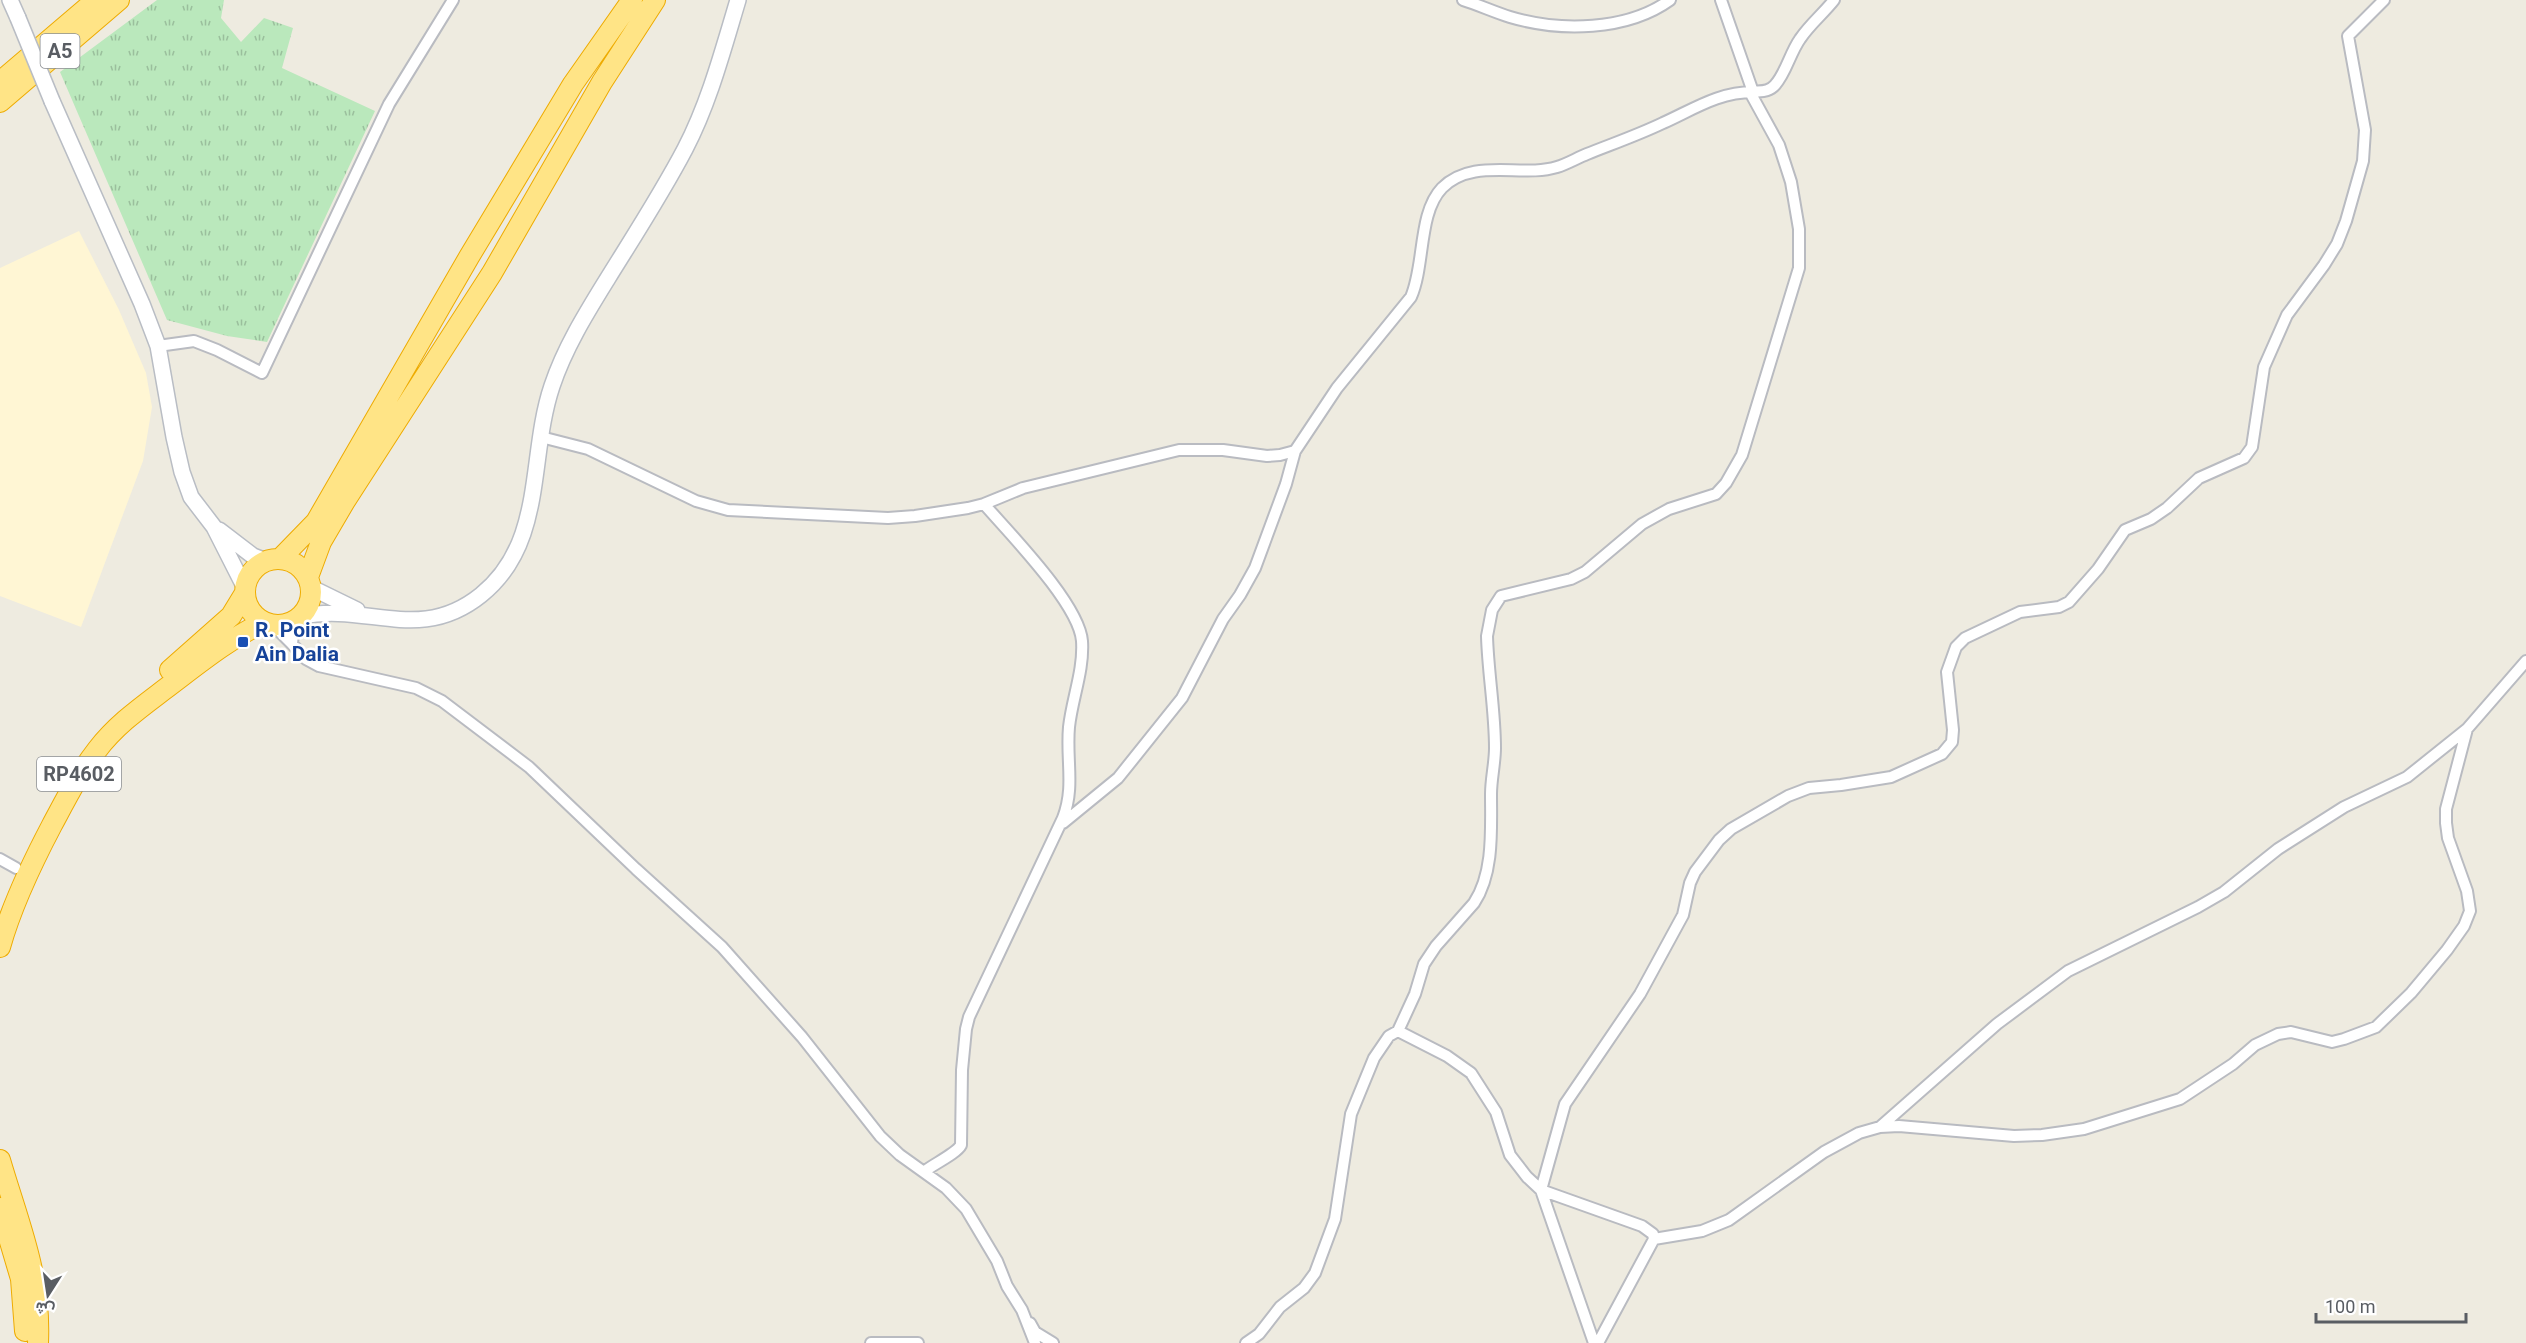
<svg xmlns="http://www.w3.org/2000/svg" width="2526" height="1343" font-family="Roboto,Vazirmatn,sans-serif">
  <defs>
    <pattern id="grass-tufts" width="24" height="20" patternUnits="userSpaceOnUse" patternTransform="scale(1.5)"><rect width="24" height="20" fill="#bae8bc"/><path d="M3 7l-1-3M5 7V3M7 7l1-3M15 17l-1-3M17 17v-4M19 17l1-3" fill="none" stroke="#9abf9c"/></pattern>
  </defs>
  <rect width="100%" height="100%" fill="#eeebe0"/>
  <!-- commercial -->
  <path fill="#fff6d4" d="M79 231 119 310 146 373 152 407 143 461 81 627 0 596V268Z"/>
  <!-- grass -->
  <path fill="url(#grass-tufts)" d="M157 0H224L221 18 241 42 264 18 293 28 282 68 375 111 267 342 227 336 167 320 60 72Z"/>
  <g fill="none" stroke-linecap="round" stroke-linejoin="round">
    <!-- street casing -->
    <g stroke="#b9bbc1" stroke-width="14">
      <path id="street" d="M1463 0C1479 5 1494 12 1510 17 1560 32 1627 31 1670 0
        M158 346 194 341 217 350 262 373 389 104 453 0
        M541 437 588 449 696 501 728 510 888 518 915 516 968 508 984 504 1023 488 1179 450H1223L1267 456 1280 455 1295 451 1337 388 1411 297C1425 265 1418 213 1442 188 1473 157 1521 178 1557 167 1567 164 1577 158 1587 154 1612 144 1638 135 1663 123 1694 109 1719 92 1753 92L1721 0
        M273 625 292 644 294 622
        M292 644 306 659 319 666 416 688 442 701 529 767 636 869 722 947 802 1037 880 1136 900 1155 946 1188 966 1209 997 1261 1007 1286 1022 1310 1035 1343
        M1063 823 1118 778 1182 698 1223 619 1240 595 1255 568 1286 484 1295 451
        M0 859 16 868
        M1398 1031 1415 994 1424 964 1436 946 1474 903C1494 873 1491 829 1491 794 1491 779 1495 763 1495 748 1495 710 1488 673 1487 636L1492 610 1501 596 1571 579 1585 572 1642 524 1669 509 1716 494 1726 483 1742 455 1799 268V229L1791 182 1779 145 1751 94 1753 92C1761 91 1769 92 1775 85 1786 73 1790 53 1800 39 1810 24 1823 14 1834 0
        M1880 1127 1997 1024 2068 971 2198 907 2224 892 2278 849 2344 807 2407 777 2467 729 2526 661
        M925 1171C934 1164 957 1153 961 1145L962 1070 966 1029 969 1017 1063 818C1075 787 1066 760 1069 727 1072 699 1084 670 1082 641 1079 604 1010 534 984 504
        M1654 1239 1702 1231 1729 1220 1824 1152 1859 1133 1880 1127 1899 1126 2014 1136 2042 1135 2084 1129 2180 1099 2233 1064 2255 1045 2278 1034 2291 1032 2332 1042 2344 1039 2376 1027 2411 993 2447 950 2464 926 2470 911 2467 891 2448 838 2446 823V809L2467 729
        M1030 1323 1035 1332 1053 1343
        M871 1343H918
        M1246 1343 1259 1334 1280 1307 1304 1288 1315 1273 1335 1219 1351 1114 1374 1058 1389 1036 1398 1031 1447 1056 1471 1073 1496 1112 1510 1155 1527 1177 1541 1190 1642 1226 1653 1234 1654 1239 1598 1343
        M1594 1343 1541 1190 1565 1104 1640 994 1683 915 1690 883 1695 872 1719 840 1731 829 1788 796 1809 788 1841 785 1891 777 1942 754 1952 742 1953 730 1947 672 1956 647 1965 638 2020 612 2059 607 2069 602 2098 569 2125 530 2151 519 2167 508 2199 478 2244 458 2252 447 2264 367 2287 315 2324 265 2337 244 2346 221 2363 161 2365 130 2348 36 2384 0"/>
    </g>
    <!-- secondary casing -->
    <g stroke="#b9bdc4" stroke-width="18">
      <path id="secondary" d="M10 0 18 18
        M52 101 142 304 158 346 174 437 182 472 191 497 214 527 245 588
        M219 530 253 556 266 561
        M312 588 357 610
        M302 616C369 603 420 644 481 595 546 543 528 457 552 386 565 347 587 312 608 278 634 236 662 193 685 149 709 103 723 50 738 0"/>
    </g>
    <!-- highway casing -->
    <g stroke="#eeab00" stroke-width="22">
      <path id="highway" d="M0 82 96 0
        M0 102 119 0
        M245 592a33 33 0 1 1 66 0a33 33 0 1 1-66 0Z
        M280 559 316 522 469 257 573 84 632 0
        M308 577 321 542 345 501 492 273 602 82 655 0
        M170 670 231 616 245 593
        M0 947C12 904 32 863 52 825 66 799 79 773 97 750 116 725 140 708 165 689 197 665 227 640 264 622
        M0 1160C19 1225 41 1273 38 1343
        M0 1208 21 1279 25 1331"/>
    </g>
    <!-- street -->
    <use href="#street" stroke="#fff" stroke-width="10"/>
    <!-- secondary -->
    <use href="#secondary" stroke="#fff" stroke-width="15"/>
    <!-- highway -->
    <use href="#highway" stroke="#ffe486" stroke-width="20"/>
    <!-- secondary-bridge casing -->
    <g stroke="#b9bdc4" stroke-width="18" stroke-linecap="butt">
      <path id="secondary-bridge" d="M18 18 52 101"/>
    </g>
    <!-- secondary-bridge -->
    <use href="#secondary-bridge" stroke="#fff" stroke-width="15"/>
  </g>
  <!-- markers -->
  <rect fill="#1a4fb4" stroke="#fff" stroke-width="2" x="237" y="636" width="12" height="12" rx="3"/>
  <g text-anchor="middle" stroke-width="5" stroke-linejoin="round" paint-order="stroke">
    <!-- shield labels -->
    <g fill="#fff" stroke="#8b8e92" stroke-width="1.5">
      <rect x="40.5" y="34" width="39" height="34" rx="4.5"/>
      <rect x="37" y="757" width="84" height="34" rx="4.5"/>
    </g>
    <g font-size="20" font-weight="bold" fill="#595d63">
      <text x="60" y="58">A5</text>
      <text x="79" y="781">RP4602</text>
    </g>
    <!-- transit labels -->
    <g font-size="21" font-weight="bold" fill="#164399" stroke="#fff" text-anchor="start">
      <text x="255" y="637">R. Point<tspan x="255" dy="24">Ain Dalia</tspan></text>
    </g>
  </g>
  <!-- north arrow -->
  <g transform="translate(48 1295) rotate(192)" stroke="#ffffff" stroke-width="4.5" paint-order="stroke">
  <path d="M0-4.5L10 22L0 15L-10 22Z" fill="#595d63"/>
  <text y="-9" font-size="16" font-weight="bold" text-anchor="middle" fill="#595d63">ش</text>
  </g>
  <!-- scale -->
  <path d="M2316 1313v9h150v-9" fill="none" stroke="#595d63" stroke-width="3"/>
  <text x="2325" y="1313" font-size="18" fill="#595d63" stroke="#ffffff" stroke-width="4.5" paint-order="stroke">100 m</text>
</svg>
